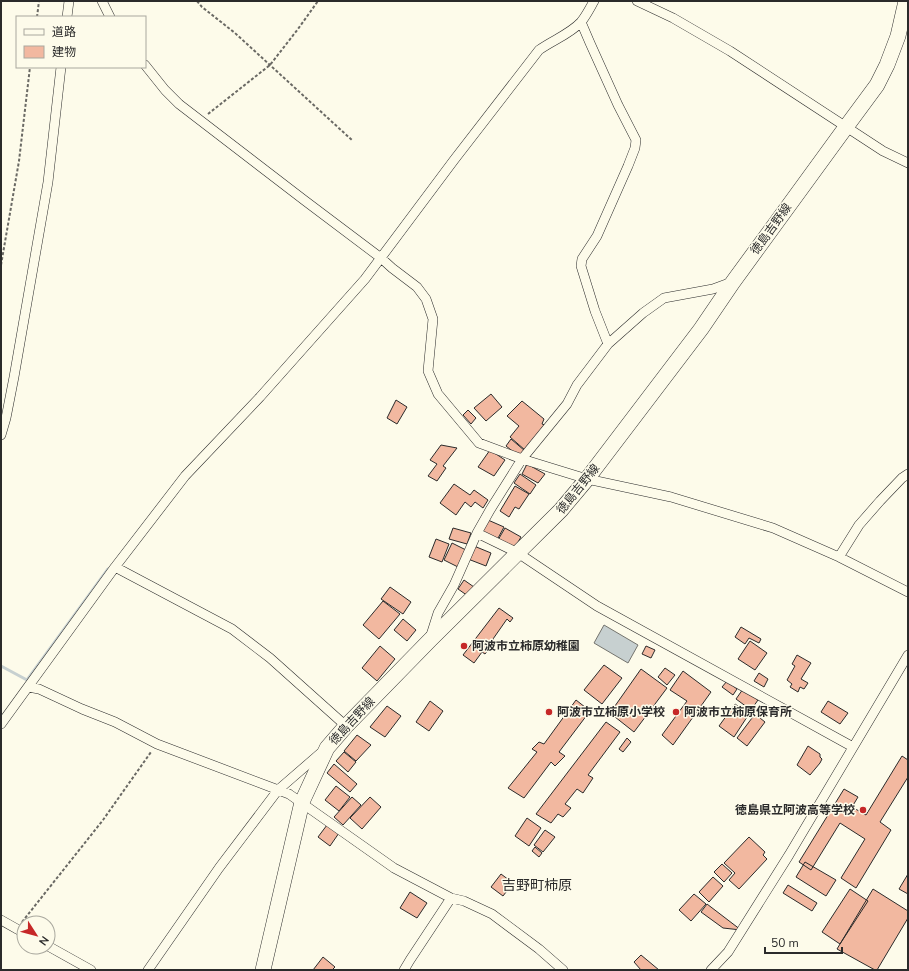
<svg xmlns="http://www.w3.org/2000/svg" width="909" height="971" font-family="'Nunito Sans','Noto Sans JP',sans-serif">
  <rect width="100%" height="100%" fill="#fdfbea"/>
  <!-- water -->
  <path fill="#c7d0d0" stroke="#74746e" d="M604 625 638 645 628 663 594 643Z"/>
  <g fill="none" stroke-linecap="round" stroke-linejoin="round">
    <!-- stream -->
    <path stroke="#c7d0d0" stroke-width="3" d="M1 666 27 680 108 569"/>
  </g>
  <!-- building -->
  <path fill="#f2b8a0" stroke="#2b2b2b" d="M491 394 502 407 486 421 474 408Z
    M396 400 407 407 397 424 387 418Z
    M522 401 544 419 542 424 545 425 525 450 510 437 519 426 507 416Z
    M468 410 476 418 471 424 463 415Z
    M511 439 525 451 520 457 506 446Z
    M441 445 457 448 443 466 446 468 437 481 428 476 437 464 430 460Z
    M490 450 505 460 494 476 478 467Z
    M527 464 545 474 538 483 522 474Z
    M520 474 536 485 530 494 514 483Z
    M454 484 470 495 474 490 488 500 483 508 475 502 471 507 465 502 456 515 440 503Z
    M515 486 529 494 519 509 515 507 509 517 500 511Z
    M488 520 504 527 497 540 482 532Z
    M453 528 471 533 467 544 449 539Z
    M505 528 521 537 514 549 498 540Z
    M436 539 449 544 442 562 429 557Z
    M452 543 466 550 458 567 444 560Z
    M474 546 491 553 486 566 468 559Z
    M464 580 474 587 468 596 458 589Z
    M390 587 411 602 403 614 381 599Z
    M383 601 400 614 379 639 363 625Z
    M499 608 513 618 510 622 507 619 493 639 495 641 485 654 482 652 474 663 463 655Z
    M403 619 416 630 407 641 394 630Z
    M741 627 761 639 759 643 749 638 745 644 735 637Z
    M750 641 767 653 755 670 738 659Z
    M380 646 395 659 377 681 362 668Z
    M646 646 655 650 651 658 642 654Z
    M797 655 811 663 801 679 808 683 804 689 800 687 798 692 790 687 792 684 787 680 795 666 792 664Z
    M604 665 622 678 602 704 584 690Z
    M665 668 675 675 667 685 658 677Z
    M641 669 667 688 634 732 610 713Z
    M683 671 711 692 673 745 662 735 687 701 670 690Z
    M759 673 768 679 764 687 754 681Z
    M727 681 737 689 733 695 722 687Z
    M743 689 758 700 751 710 736 699Z
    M576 700 590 711 559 752 565 756 555 766 551 762 524 798 508 788 537 752 532 749 539 742 544 744Z
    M430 701 443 711 429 731 416 722Z
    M828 701 848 713 840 724 821 712Z
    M735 704 749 714 734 737 719 726Z
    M387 706 401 716 385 737 370 727Z
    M755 714 765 722 747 746 737 738Z
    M606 722 620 732 588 775 593 778 583 793 577 789 565 804 571 808 563 817 558 814 551 823 536 814Z
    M357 735 371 745 356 761 344 751Z
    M627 738 631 742 623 752 619 749Z
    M808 746 820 754V757L822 759 820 763 810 775 797 765Z
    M344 752 356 762 348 772 336 761Z
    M902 756 908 760V777L880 822 891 830 856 888 841 878 865 839 840 823 811 870 799 862 844 789 858 797 852 807 866 815Z
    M334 764 357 784 350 792 327 773Z
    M336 786 350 797 339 811 325 800Z
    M352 797 361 805 343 825 334 817Z
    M370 797 381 807 362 829 350 818Z
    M527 818 541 828 529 846 515 836Z
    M327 825 339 833 330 846 318 837Z
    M545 830 555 837 543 852 534 845Z
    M749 837 765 852 763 855 767 859 739 889 729 880 735 873 724 863Z
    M535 847 542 853 539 857 532 851Z
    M805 862 836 880 826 896 796 877Z
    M722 864 732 873 724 882 714 872Z
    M501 874 513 883 503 896 491 887Z
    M908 874V894L899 889Z
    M713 877 723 886 709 902 699 892Z
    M788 885 817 903 812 911 783 893Z
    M850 889 868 901 840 944 822 932Z
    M873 889 908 911V918L877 970H875L837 949Z
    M410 892 427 903 417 918 400 908Z
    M694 894 706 904 691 921 679 910Z
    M707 904 741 930 723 928 701 912Z
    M641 955 659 970H641L634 962Z
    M323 957 335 967 332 970H313Z"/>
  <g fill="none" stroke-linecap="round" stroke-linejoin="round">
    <!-- minor casing -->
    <g stroke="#2b2b2b" stroke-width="10">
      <path id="minor" d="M102 1 110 17
        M637 1 673 18 730 51 883 151 908 163
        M67 17 69 1
        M581 22 590 43 618 105 636 140 635 148 628 166 597 236 582 259 581 266 595 311 608 344
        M145 65 165 90 179 104 304 200 381 258 392 268 417 287 426 299 433 319 428 371 438 394 479 443 522 459 587 479 671 497 773 528 839 557 908 592
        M1 435 6 418 14 377 48 182 61 67
        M477 533 518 553 597 606 853 747
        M839 557 859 525 880 501 902 478 908 474
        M115 567 232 629 270 658 346 726
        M431 635 438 613 454 585 477 533 490 510 522 459 567 404 577 385 608 344 643 313 664 298 713 289 732 282
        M28 687 39 689 82 709 115 722 157 744 289 794 394 868 451 898 464 901 492 914 539 949 563 970
        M1 724 115 567 185 476 260 397 365 279 454 160 539 50C553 40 570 34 581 22 586 16 590 8 594 1
        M1 920 24 933
        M48 946 91 970
        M148 970 219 868 278 790 323 751
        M404 970 410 960 451 898
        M711 970 728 952 789 855 908 655"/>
    </g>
    <!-- primary casing -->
    <g stroke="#2b2b2b" stroke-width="16">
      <path id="primary" d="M263 970 302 802 327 748 346 726 430 640 561 510 587 479 701 329 733 282 846 127 877 85 887 65 898 36 906 1"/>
    </g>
    <!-- path -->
    <path stroke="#6a6964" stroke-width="2" stroke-dasharray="3 2" stroke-linecap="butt" d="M197 1 202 7 235 33 353 141
      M37 17 39 1
      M208 114 270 65 298 29 318 1
      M1 265 19 161 30 67
      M22 922 103 820 151 752"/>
    <!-- minor -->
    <use href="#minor" stroke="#fdfbea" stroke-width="9"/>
    <!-- primary -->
    <use href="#primary" stroke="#fdfbea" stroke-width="15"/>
  </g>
  <!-- markers -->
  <g fill="#c62828" stroke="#fdfbea" stroke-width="1.5">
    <circle cx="464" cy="646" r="4"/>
    <circle cx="549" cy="712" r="4"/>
    <circle cx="676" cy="712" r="4"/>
    <circle cx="863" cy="810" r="4"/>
  </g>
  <g text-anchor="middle" stroke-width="3" stroke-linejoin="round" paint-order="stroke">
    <!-- street labels -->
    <g font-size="12" fill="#2b2b2b" stroke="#fdfbea">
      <text transform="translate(771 229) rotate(-54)" y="4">徳島吉野線</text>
      <text transform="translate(578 489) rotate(-51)" y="4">徳島吉野線</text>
      <text transform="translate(352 721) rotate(-47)" y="4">徳島吉野線</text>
    </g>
    <!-- poi labels -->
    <g font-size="12" font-weight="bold" fill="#2b2b2b" stroke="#fdfbea" text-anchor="start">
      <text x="472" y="650">阿波市立柿原幼稚園</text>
      <text x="557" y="716">阿波市立柿原小学校</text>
      <text x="684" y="716">阿波市立柿原保育所</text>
      <text x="855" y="814" text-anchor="end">徳島県立阿波高等学校</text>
    </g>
    <!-- quarter labels -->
    <g font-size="14" fill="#2b2b2b" stroke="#fdfbea">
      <text x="537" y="890">吉野町柿原</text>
    </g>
  </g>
  <!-- border -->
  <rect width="909" height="971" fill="none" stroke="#2b2b2b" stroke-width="4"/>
  <!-- legend -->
  <rect x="16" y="16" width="130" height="52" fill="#fdfbea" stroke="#a9a89e"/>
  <rect x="24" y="29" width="20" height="6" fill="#fdfbea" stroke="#a9a89e"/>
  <text x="52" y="36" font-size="12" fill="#2b2b2b">道路</text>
  <rect x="24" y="46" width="20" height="12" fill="#f2b8a0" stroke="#a9a89e"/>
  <text x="52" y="56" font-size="12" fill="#2b2b2b">建物</text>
  <!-- north arrow -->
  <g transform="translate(36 935) rotate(126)"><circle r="19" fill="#fdfbea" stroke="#a9a89e"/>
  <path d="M0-3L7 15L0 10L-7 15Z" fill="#c62828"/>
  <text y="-6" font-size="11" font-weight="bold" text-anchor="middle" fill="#2b2b2b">N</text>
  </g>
  <!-- scale -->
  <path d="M765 947v6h77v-6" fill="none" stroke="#2b2b2b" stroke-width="2"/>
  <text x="771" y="947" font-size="12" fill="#2b2b2b" stroke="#fdfbea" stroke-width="3" paint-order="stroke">50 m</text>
</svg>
